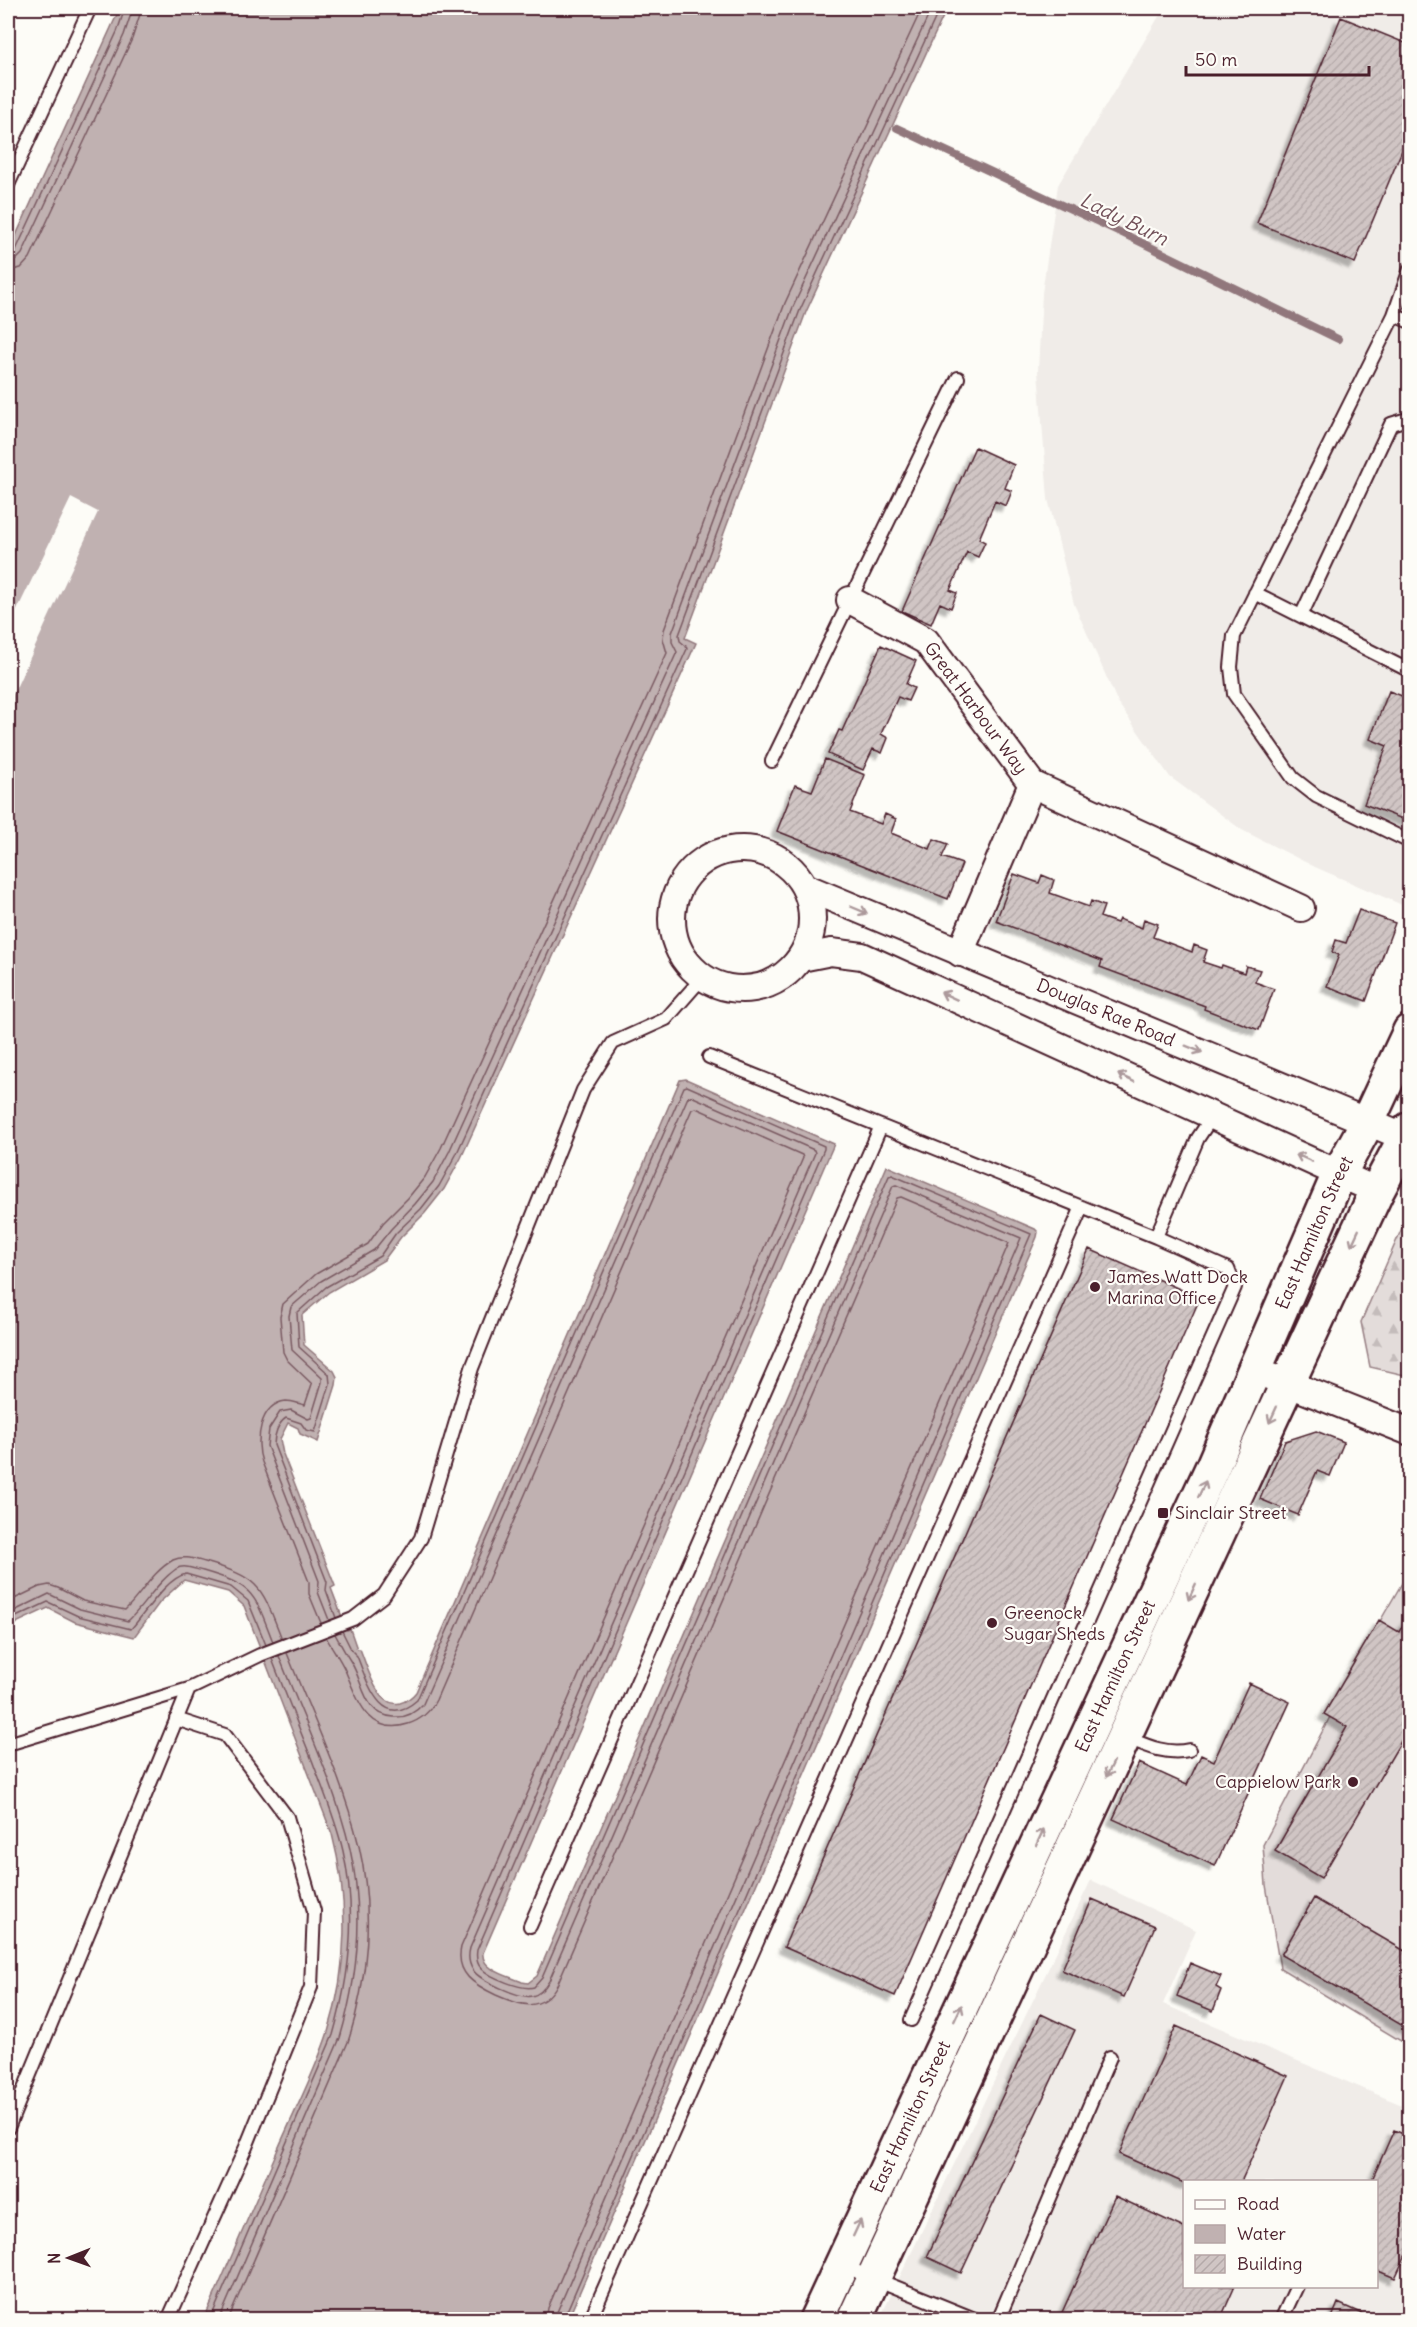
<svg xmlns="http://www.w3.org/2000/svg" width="1417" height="2327" font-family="Delius,sans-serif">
  <defs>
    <pattern id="forest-firs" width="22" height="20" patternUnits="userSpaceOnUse" patternTransform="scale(1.5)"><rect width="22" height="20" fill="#e3dcda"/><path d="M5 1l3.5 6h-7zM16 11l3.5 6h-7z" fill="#c4bcbb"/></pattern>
    <pattern id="building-hatch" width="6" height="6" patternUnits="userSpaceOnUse" patternTransform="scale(1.5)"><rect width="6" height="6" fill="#d0c5c4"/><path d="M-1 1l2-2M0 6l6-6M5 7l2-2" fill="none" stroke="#b4a9a9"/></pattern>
    <filter id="shadow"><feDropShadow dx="-5.5" dy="5.5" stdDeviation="1.5" flood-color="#0004"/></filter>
  </defs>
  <rect width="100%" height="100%" fill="#fdfcf7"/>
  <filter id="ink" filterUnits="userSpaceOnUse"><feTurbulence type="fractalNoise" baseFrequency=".0167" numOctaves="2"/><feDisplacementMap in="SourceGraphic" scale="12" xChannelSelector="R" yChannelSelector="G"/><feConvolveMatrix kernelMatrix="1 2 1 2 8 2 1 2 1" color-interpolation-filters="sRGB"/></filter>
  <g filter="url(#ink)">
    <!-- built -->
    <path fill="#f0ece8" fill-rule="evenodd" d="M1164 8H1409V908L1315 867 1242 830 1170 777 1118 703 1074 604 1048 499 1038 371 1042 293 1058 185Z
      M1091 1880 1196 1930 1163 2004 1409 2108V2319L879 2320ZM1184 2182H1376V2286H1184Z"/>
    <!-- forest -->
    <path fill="url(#forest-firs)" stroke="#967e82" stroke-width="1.5" d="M1409 1212V1376L1370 1367 1361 1322Z"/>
    <!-- garden -->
    <path fill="#e3dcda" stroke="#967e82" stroke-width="1.5" d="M1409 1571V2046L1280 1968 1266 1885 1263 1845 1379 1623Z"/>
    <!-- water -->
    <path fill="#c0b1b1" stroke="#91777b" stroke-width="1.5" d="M120 8H947L806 312 685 638 696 643 461 1158 444 1189 425 1213 401 1237 384 1260 329 1292 302 1315 304 1345 334 1371 337 1377 336 1385 318 1442 300 1434 298 1428 288 1423 280 1439 283 1454 335 1586 331 1588 347 1630 350 1629 357 1649H360C367 1665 377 1709 400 1703 407 1701 412 1697 416 1692L680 1080 686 1079 834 1144 483 1953C481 1970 509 1976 522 1982L528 1983 537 1976 887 1166 1035 1229 1038 1232 1037 1237 568 2319H204C229 2263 253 2206 278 2149 295 2110 315 2072 328 2032 348 1968 349 1899 332 1834L244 1606 228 1592 184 1580 160 1602 134 1637 75 1622 48 1608 18 1622 8 1633V253Z"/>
    <!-- pier -->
    <path fill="#fdfcf7" d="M71 498 98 512 8 705V629Z"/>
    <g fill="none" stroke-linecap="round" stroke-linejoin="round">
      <!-- shore -->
      <path stroke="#795961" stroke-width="1.5" d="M8 254 16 250 117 32 125 8
        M8 262 16 260 22 254 124 35 133 8
        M8 271 21 268 30 258 132 39 142 8
        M8 1602 39 1587 49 1585 58 1588 83 1601 125 1610C141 1595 152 1572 173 1560 184 1555 194 1559 205 1562 261 1578 261 1586 282 1639
        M8 1614 49 1594 80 1609 128 1621C145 1605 156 1583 176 1569 184 1564 194 1569 203 1571 255 1586 254 1593 273 1642
        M336 1618 326 1590 327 1582 274 1445C274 1435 278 1423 286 1418L301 1423 306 1430 315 1432 330 1384 329 1374 299 1347 297 1313 326 1287 380 1256 396 1233 421 1209 439 1186 456 1155 687 649 686 646 680 641 679 635 800 310 940 8
        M329 1620 318 1592 319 1581 267 1446 269 1429 280 1412 291 1410 308 1419 311 1418 322 1382V1378L292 1350 289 1316 291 1307 321 1281 374 1250 391 1229 415 1204 433 1182 449 1152 677 652 672 642V633L793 307 932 8
        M321 1623 309 1594V1582L262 1462C255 1442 259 1404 286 1401 293 1401 299 1404 305 1405L312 1384 287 1360 283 1352 280 1317 283 1304 316 1274 368 1244 383 1223 408 1198 425 1177 441 1148 667 653 663 639 664 630 785 303 922 8
        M8 1624 16 1617 48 1602 78 1616 131 1629C144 1615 166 1578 186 1574L231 1587 248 1601 266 1645
        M342 1631 352 1651 357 1656C367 1681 381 1732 417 1700L684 1087 687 1086 824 1146V1149L477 1950C476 1957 476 1963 481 1968 489 1977 523 1991 534 1987L542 1978 889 1176 892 1175 1031 1234 563 2320
        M335 1634C340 1643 345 1653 351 1662 364 1683 363 1715 394 1717 406 1718 416 1712 423 1704L688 1097 691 1096 814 1150 815 1153 470 1948C468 1956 468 1963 473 1970 479 1980 520 1999 532 1996 540 1994 545 1988 549 1981L893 1186 896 1185 1021 1238 557 2312 556 2320
        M326 1637C332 1648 340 1659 345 1670 357 1698 368 1737 408 1724 421 1720 430 1712 436 1700L692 1109 696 1108 802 1155 803 1158 461 1947C455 1974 475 1985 496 1995 521 2006 541 2013 557 1985L897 1198 901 1197 1009 1243 548 2308 546 2320
        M210 2320 333 2035C350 1976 357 1912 343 1851 336 1820 323 1790 312 1760 298 1726 285 1692 272 1659
        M219 2320 340 2038C358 1977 364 1911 350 1849 335 1784 303 1718 279 1656
        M228 2320 348 2042C368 1979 374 1910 359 1846 343 1780 312 1716 287 1653"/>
      <!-- stream -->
      <path stroke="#91777b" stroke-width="8" d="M897 128 1124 234 1338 339"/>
    </g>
    <!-- building -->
    <path fill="url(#building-hatch)" stroke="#4a1f2b" stroke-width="1.5" filter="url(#shadow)" d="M1341 17 1410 45V131L1355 263 1257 223Z
      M975 447 1014 465 1005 488 1012 491 1006 506 995 501 979 539 985 542 978 557 967 552 950 590 957 593 951 608 940 603 931 624 902 611Z
      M881 645 916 661 906 684 914 688 908 701 898 697 881 734 888 738 882 753 873 749 863 770 828 754 839 730 842 731Z
      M1389 691 1410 699V822L1364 804 1387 746 1370 739Z
      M825 759 865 775 850 812 881 824 885 814 896 819 891 833 930 849 934 839 948 844 942 857 962 864 948 899 777 831 795 785 812 791Z
      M1014 874 1039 883 1042 875 1054 880 1050 893 1089 907 1091 901 1104 906 1100 917 1117 923 1119 919 1142 928 1144 919 1158 924 1153 937 1192 952 1194 945 1207 950 1203 962 1221 968 1222 965 1244 973 1246 966 1260 970 1255 982 1274 989 1259 1030 1204 1009 1205 1006 1100 967 1102 961 996 921Z
      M1359 910 1395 923 1366 1001 1327 986 1339 955 1332 952 1336 940 1346 943Z
      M1089 1249 1200 1298 895 1996 784 1947Z
      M1316 1431 1344 1442 1330 1476 1317 1471 1298 1515 1260 1499 1285 1441Z
      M1410 1613V1726L1321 1878 1275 1851 1347 1727 1324 1714 1379 1620 1399 1632Z
      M1249 1683 1290 1702 1215 1866 1113 1819 1139 1763 1187 1785 1201 1755 1214 1761Z
      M1314 1898 1410 1954V2030L1281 1955Z
      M1092 1899 1155 1926 1124 1997 1062 1970Z
      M1190 1963 1221 1976 1216 1987 1221 1990 1213 2011 1177 1996Z
      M1041 2014 1075 2030 961 2273 927 2257Z
      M1176 2026 1288 2076 1241 2182 1184 2183 1119 2154Z
      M1394 2130 1410 2137V2246L1395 2278 1376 2270V2182H1371Z
      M1115 2196 1184 2228V2286H1235L1220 2320 1059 2319Z
      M1338 2303 1376 2320H1331Z"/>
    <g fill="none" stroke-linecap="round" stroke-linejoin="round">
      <!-- service casing -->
      <g stroke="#4a1f2b" stroke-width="16">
        <path id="service" d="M8 185 90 8
          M1410 269 1394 315 1410 322
          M1394 315 1234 636 1231 667 1234 694 1293 778 1316 796 1410 842
          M1255 593 1410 671
          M1301 616 1391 424 1404 420 1410 423
          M772 761 958 378
          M709 1057 1156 1237 1198 1138 1212 1117
          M1126 1737C1147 1746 1166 1755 1189 1750
          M8 1744 189 1689 260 1655 353 1619 384 1595 421 1538 472 1368 583 1090 613 1043 666 1019 702 978
          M530 1926 881 1126
          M911 2020 1235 1287 1228 1269 1156 1237
          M8 2128 189 1689
          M841 2265 977 2320
          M168 2320 246 2147 311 1987 314 1911 287 1817 225 1735 176 1719
          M590 2320 1082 1207
          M998 2320 1110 2057
          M1281 2320 1297 2286"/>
      </g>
      <!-- minor casing -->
      <g stroke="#4a1f2b" stroke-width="30">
        <g id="minor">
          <path id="s1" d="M850 600 926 641 1032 784 1301 908"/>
          <circle cx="742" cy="919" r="70"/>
          <path id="s2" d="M805 887 1406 1138"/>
          <path d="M960 953 1032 784"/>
          <path d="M801 958 831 952 862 956 1377 1191"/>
          <path d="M1254 1370 1410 1432"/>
        </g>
      </g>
      <!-- trunk casing -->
      <g stroke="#4a1f2b" stroke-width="38">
        <g id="trunk">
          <path id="s3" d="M816 2320 1213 1466 1339 1174 1368 1121 1410 1031"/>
          <path d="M854 2320 1327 1298 1377 1191 1410 1129"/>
        </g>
      </g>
      <!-- service -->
      <use href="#service" stroke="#fdfcf7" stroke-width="12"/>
      <!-- minor -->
      <use href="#minor" stroke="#fdfcf7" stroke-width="26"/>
      <!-- trunk -->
      <use href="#trunk" stroke="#fdfcf7" stroke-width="33"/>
    </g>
    <!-- one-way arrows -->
    <defs><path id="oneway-shaft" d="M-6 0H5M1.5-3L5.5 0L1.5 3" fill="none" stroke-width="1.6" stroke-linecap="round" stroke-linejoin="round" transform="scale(1.5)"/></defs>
    <g stroke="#ac999b">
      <use href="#oneway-shaft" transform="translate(859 910) rotate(23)"/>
      <use href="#oneway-shaft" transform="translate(949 996) rotate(-155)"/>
      <use href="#oneway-shaft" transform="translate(1194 1049) rotate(22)"/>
      <use href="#oneway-shaft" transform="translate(1126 1078) rotate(-155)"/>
      <use href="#oneway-shaft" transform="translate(1304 1158) rotate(-156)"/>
      <use href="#oneway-shaft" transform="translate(1355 1238) rotate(115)"/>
      <use href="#oneway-shaft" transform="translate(1273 1415) rotate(115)"/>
      <use href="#oneway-shaft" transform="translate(1202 1489) rotate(-65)"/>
      <use href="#oneway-shaft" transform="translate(1192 1592) rotate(115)"/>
      <use href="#oneway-shaft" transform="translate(1110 1769) rotate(116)"/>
      <use href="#oneway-shaft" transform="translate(1040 1837) rotate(-65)"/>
      <use href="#oneway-shaft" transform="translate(958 2013) rotate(-65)"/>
      <use href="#oneway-shaft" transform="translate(857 2228) rotate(-65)"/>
    </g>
  </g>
  <!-- markers -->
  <g fill="#4a1f2b" stroke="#fdfcf7" stroke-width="2">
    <circle cx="1095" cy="1287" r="6"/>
    <rect x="1157" y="1507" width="12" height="12" rx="3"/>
    <circle cx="992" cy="1623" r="6"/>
    <circle cx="1353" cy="1782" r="6"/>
  </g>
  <g text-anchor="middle" stroke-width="4.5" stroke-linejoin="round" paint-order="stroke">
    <!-- street labels -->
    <g font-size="18" fill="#4a1f2b" stroke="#fdfcf7">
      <text dy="6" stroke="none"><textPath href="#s1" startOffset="170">Great Harbour Way</textPath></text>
      <text dy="6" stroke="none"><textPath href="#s2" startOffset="326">Douglas Rae Road</textPath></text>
      <text dy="6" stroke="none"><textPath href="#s3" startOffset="1196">East Hamilton Street</textPath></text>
      <text dy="6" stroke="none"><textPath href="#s3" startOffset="710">East Hamilton Street</textPath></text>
      <text dy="6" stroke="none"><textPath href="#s3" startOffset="224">East Hamilton Street</textPath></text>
    </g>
    <!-- poi labels -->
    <g font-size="18" fill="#4a1f2b" stroke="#fdfcf7" text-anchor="start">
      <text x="1107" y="1283">James Watt Dock<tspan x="1107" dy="21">Marina Office</tspan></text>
      <text x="1175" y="1519">Sinclair Street</text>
      <text x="1004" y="1619">Greenock<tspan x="1004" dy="21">Sugar Sheds</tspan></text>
      <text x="1341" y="1788" text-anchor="end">Cappielow Park</text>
    </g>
    <!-- water labels -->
    <g font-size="20" font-style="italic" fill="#73525a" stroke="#fdfcf7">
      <text transform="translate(1124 219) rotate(26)" y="7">Lady Burn</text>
    </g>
  </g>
  <!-- margin -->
  <rect width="1417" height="2327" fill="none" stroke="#fdfcf7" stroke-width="30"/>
  <rect x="15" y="15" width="1387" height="2297" fill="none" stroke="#4a1f2b" stroke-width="2" filter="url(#ink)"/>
  <!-- legend -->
  <rect x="1183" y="2180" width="195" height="108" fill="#fdfcf7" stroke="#b5a4a5" stroke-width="1.5"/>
  <rect x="1195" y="2200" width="30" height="9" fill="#fdfcf7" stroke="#b5a4a5" stroke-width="1.5"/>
  <text x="1237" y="2210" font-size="18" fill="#4a1f2b">Road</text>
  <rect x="1195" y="2225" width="30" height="18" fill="#c0b1b1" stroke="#b5a4a5" stroke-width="1.5"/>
  <text x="1237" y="2240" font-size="18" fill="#4a1f2b">Water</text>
  <rect x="1195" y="2255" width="30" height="18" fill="url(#building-hatch)" stroke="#b5a4a5" stroke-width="1.5"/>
  <text x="1237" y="2270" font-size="18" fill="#4a1f2b">Building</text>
  <!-- north arrow -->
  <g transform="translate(69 2258) rotate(269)" stroke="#fdfcf7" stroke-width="4.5" paint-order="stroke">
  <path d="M0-4.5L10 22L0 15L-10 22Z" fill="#4a1f2b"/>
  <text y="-9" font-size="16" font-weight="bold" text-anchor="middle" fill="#4a1f2b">N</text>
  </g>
  <!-- scale -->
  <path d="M1186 66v9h183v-9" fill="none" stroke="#4a1f2b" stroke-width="3"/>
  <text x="1195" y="66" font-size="18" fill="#4a1f2b" stroke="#fdfcf7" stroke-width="4.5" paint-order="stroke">50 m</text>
</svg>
